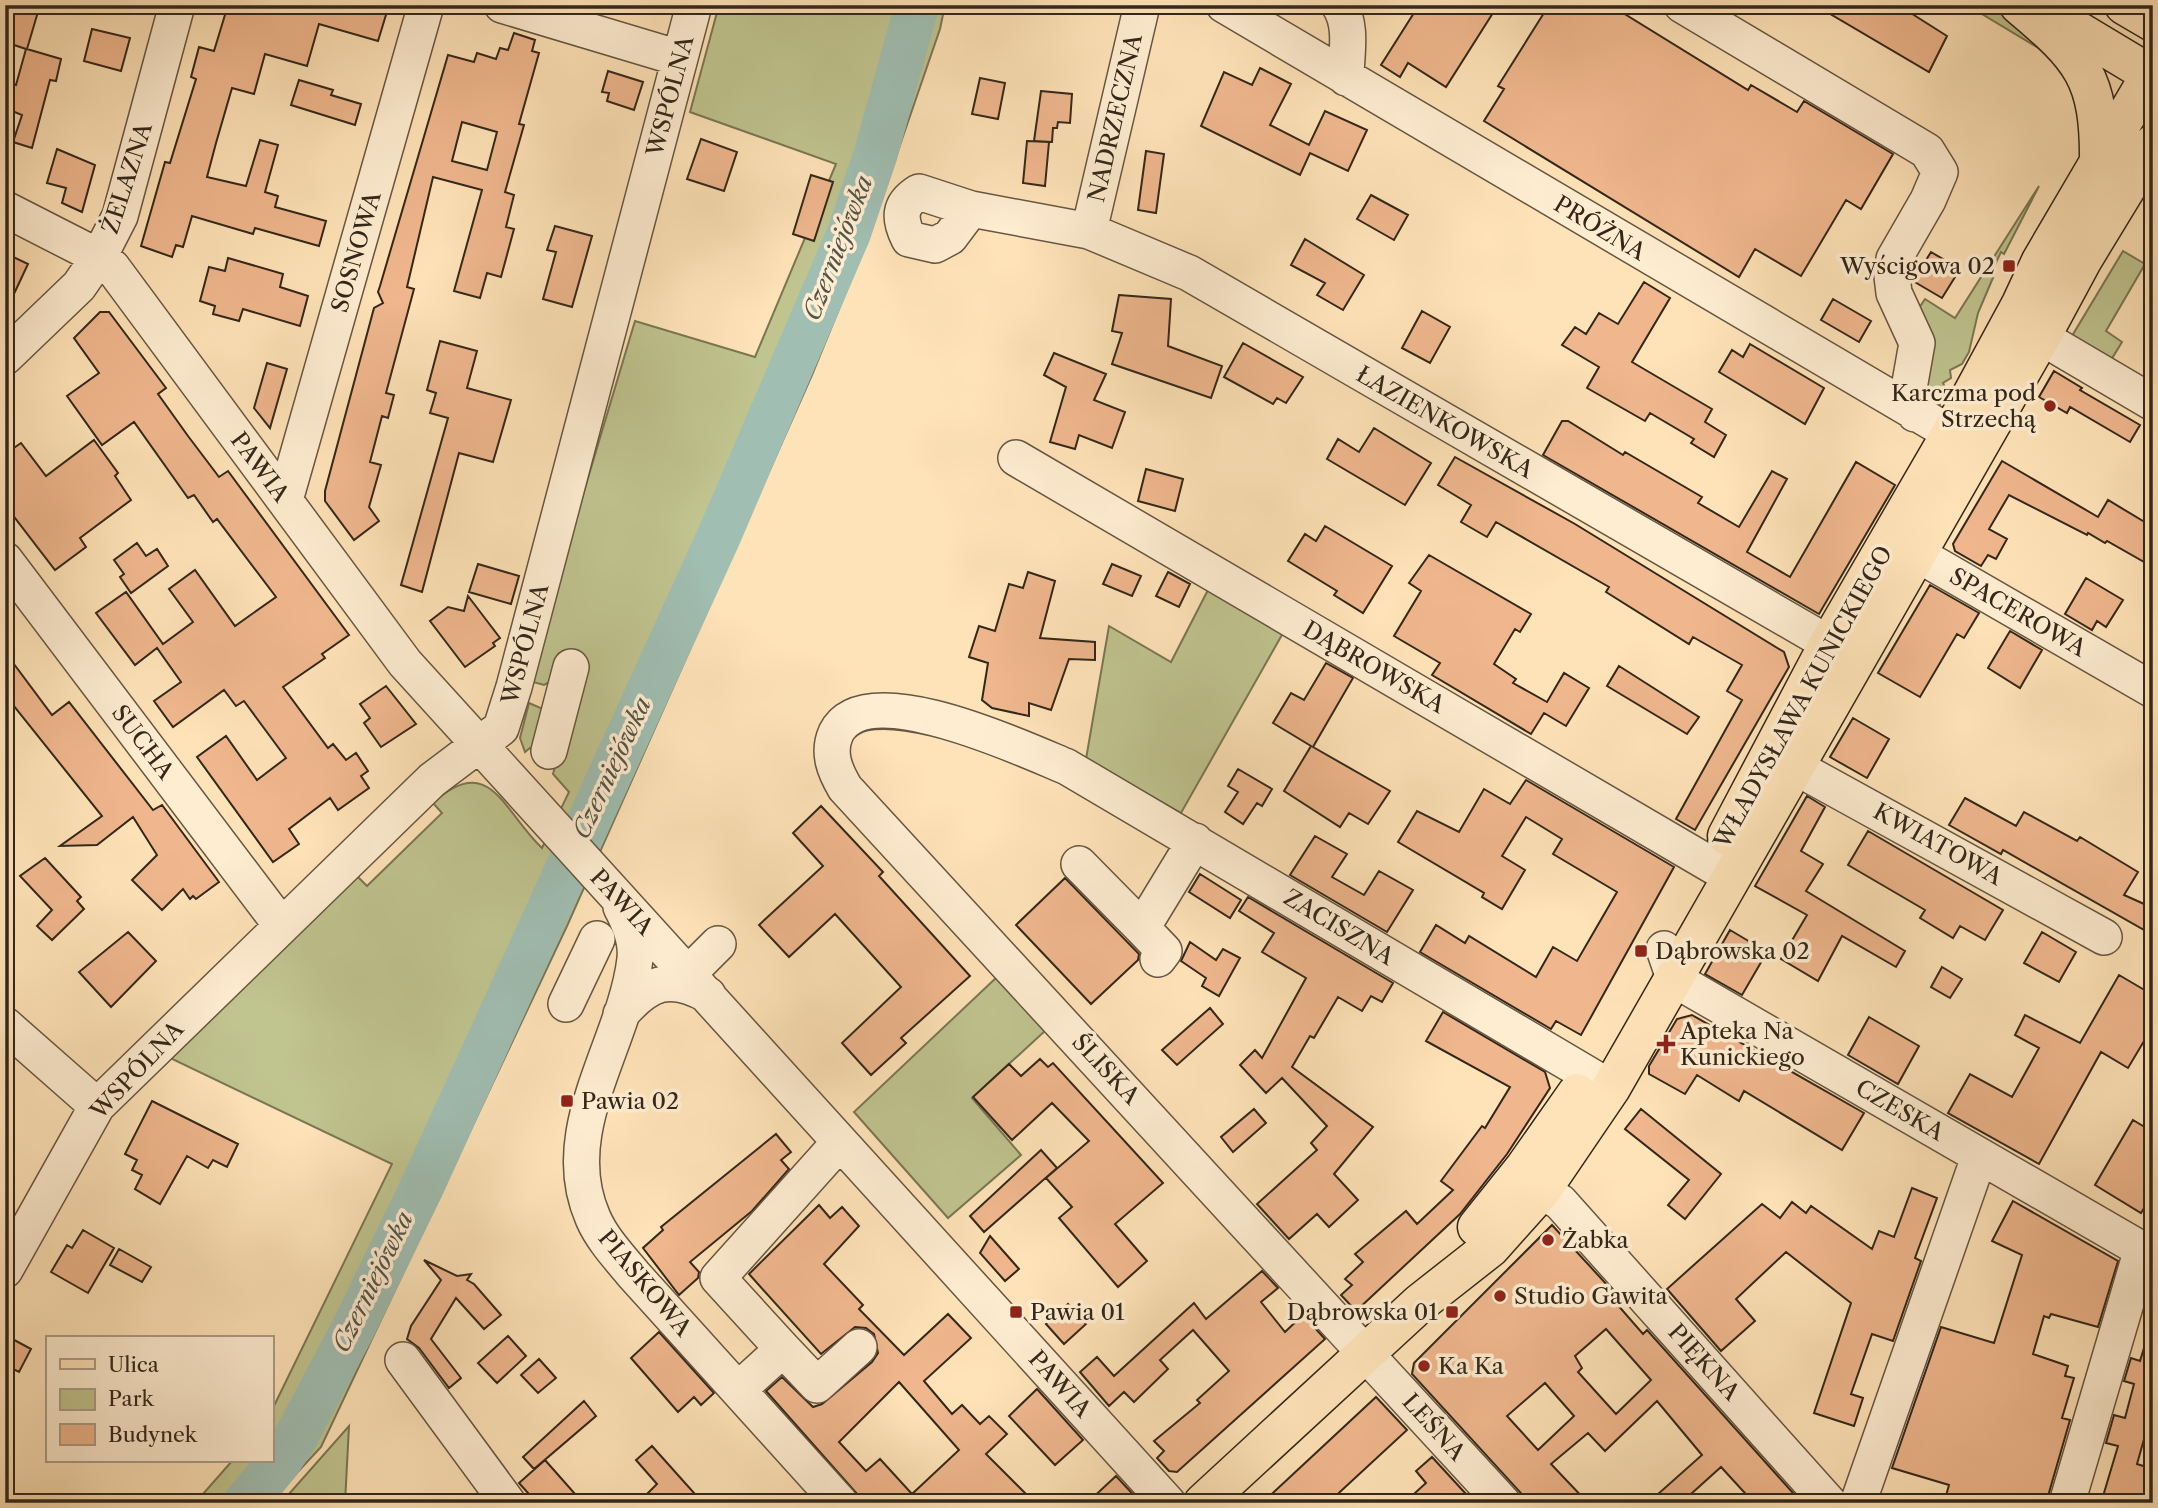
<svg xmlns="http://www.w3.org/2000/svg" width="2158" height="1508" font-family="'Libre Caslon Text',serif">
  <rect width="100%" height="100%" fill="#ffe3b8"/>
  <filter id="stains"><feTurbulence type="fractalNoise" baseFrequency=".00286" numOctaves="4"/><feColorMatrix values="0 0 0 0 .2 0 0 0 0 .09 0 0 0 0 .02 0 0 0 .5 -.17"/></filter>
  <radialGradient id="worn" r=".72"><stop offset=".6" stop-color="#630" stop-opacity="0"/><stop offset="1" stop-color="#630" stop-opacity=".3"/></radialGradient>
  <!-- green -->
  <path fill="#c0c48f" stroke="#7a7654" stroke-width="2" d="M719 5H945L940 29 868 238 812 375 567 926 321 1447 269 1503H195L232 1461H271V1412L392 1164 168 1057 352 871 367 886 442 813 433 803C490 750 504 813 542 848L569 792 553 774 582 664 544 685 533 682 529 675 635 321 755 357 836 164 690 112Z
    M1967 5H1988L2047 41 2055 58Z
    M2039 186 2004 254 2001 252 1992 271 1995 273 1978 313 1969 352 1962 364 1950 370 1951 378 1943 383 1947 392 1939 406 1924 404 1915 314 1925 299 1955 318Z
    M2123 251 2145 264 2106 331 2122 342 2111 360 2072 336Z
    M1208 590 1283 633 1181 813 1086 759 1109 626 1171 662Z
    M529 703 543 709 537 751 530 748 525 752 520 738Z
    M997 977 1046 1030 972 1098 1021 1155 948 1218 854 1112Z
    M349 1426 345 1503H281Z"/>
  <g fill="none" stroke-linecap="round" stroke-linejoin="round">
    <!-- river -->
    <path stroke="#a0beb2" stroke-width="44" d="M245 1503 280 1461 297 1435 354 1327 421 1189 719 536 849 233 876 153 917 5"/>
  </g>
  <!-- building -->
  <path fill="#f0b78e" stroke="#33271a" stroke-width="2" fill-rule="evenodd" d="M13 5H40L27 49 61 59 56 81 50 80 32 148 13 142 22 115 5 108V82L16 85 26 49 5 42Z
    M228 5H389L378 41 319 24 307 66 265 54 254 94 232 88 216 143 207 177 246 186 260 140 278 145 265 192 278 196 275 207 326 221 319 246 255 228 253 234 192 216 183 247 176 245 172 257 141 246 165 162 170 163 196 79 191 77 199 47 214 51Z
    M1419 5H1498L1446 87 1408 63 1400 77 1381 65Z
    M1549 5H1610L1748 90 1751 85 1797 112 1804 101 1893 154 1861 209 1846 200 1801 276 1755 249 1739 277 1484 121 1504 89 1498 86Z
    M1815 5H1898L1947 36 1929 72Z
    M92 29 130 38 121 71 84 61Z
    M514 33 535 40 532 51 539 53 519 124 524 125 505 192 514 195 506 227 514 229 501 277 487 273 480 298 454 291 482 190 433 177 407 287 414 289 386 393 394 395 388 418 382 416 370 462 381 465 369 507 379 521 354 540 325 501V491L374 308 383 303 378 292 380 286 448 55 474 62 477 53 496 59 500 48 508 50ZM462 122 497 132 487 170 452 161Z
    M1260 68 1291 84 1270 125 1309 145 1325 111 1367 130 1348 171 1310 153 1300 175 1201 126 1224 72 1252 85Z
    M608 71 643 82 634 110 607 101 609 93 602 92Z
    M980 78 1005 83 998 119 972 114Z
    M299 80 333 90 331 95 361 104 355 125 291 105Z
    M1041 91 1072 94 1070 123 1058 122 1057 128H1053L1052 142 1034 141Z
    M701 139 737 152 724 191 687 179Z
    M1027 141 1049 142 1045 186 1023 183Z
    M57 149 95 165 82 212 62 203 66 188 47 183Z
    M1146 151 1164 154 1156 213 1138 210Z
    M811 175 833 182 814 241 793 234Z
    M1371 195 1408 215 1394 240 1357 219Z
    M555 226 592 236 572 307 543 299 556 252 547 250Z
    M1305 239 1364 275 1343 310 1317 295 1325 283 1291 265Z
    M1931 252 1960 269 1942 298 1913 281Z
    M5 253 28 264 5 313Z
    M228 258 283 274 280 287 308 296 300 326 243 309 239 321 213 314 215 306 200 301 209 267 225 271Z
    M1644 282 1670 298 1632 362 1712 409 1705 422 1726 435 1714 457 1691 443 1694 439 1650 413 1645 421 1587 388 1599 367 1562 345 1575 327 1586 334 1599 313 1618 324Z
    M1119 295 1171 299 1168 346 1222 366 1211 398 1112 364 1122 333 1112 331Z
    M1833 299 1871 321 1859 342 1821 320Z
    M1422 311 1450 327 1430 363 1402 348Z
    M100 312H109L166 388 158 394 188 436 219 477 228 471 349 635 322 654 325 658 283 687 328 748 333 744 346 760 356 753 368 771 361 776 369 788 338 810 330 798 289 829 299 844 273 862 197 757 226 736 257 780 286 758 244 701 236 706 224 690 173 727 154 701 181 682 157 648 135 665 96 613 126 592 163 644 193 622 169 589 195 570 235 626 276 597 217 519 213 522 194 495 188 498 134 422 102 445 67 396 99 373 74 338Z
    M440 341 477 351 467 388 511 400 493 462 459 453 422 592 401 585 448 418 430 413 436 393 427 390Z
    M1243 343 1303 377 1286 403 1277 398 1273 404 1224 377Z
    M1750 344 1824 388 1805 424 1719 372 1732 350 1743 357Z
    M1054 353 1106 374 1094 400 1125 412 1112 448 1079 435 1075 449 1050 442 1066 387 1044 375Z
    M267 363 287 369 270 428 254 408Z
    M2054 371 2082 388 2080 390 2140 425 2130 442 2070 407 2067 413 2039 397Z
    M1562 421H1568L1623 455 1625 452 1702 497 1698 503 1739 527 1772 471 1787 479 1747 552 1790 577 1856 462 1895 485 1819 614 1543 455Z
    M1374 428 1431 463 1405 505 1327 459 1338 439 1359 452Z
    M94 440 118 473 115 476 131 500 80 538 86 547 55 570 5 505V454L21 443 46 476Z
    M1455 457 1575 524 1784 652 1789 667 1695 830 1676 819 1742 700 1727 691 1742 665 1693 637 1689 644 1606 592 1609 587 1496 522 1487 537 1461 522 1471 505 1438 485Z
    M2002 461 2098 517 2108 500 2153 527V567L2107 541 2105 543 2088 533 2087 535 2009 495 1989 529 2007 539 1996 559 1988 555 1981 566 1955 551 1953 544Z
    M1146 469 1183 479 1175 511 1138 501Z
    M1325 526 1392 566 1363 613 1334 595 1337 591 1288 561 1305 534 1316 541Z
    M137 543 146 556 157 549 168 566 131 593 120 577 124 574 114 560Z
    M1429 555 1531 614 1520 632 1515 629 1494 664 1516 679 1513 683 1547 702 1564 673 1589 688 1566 726 1544 713 1531 734 1432 675 1440 663 1394 636 1421 591 1409 583Z
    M478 564 519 576 511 604 469 592Z
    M1112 564 1141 576 1132 596 1103 584Z
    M1028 572 1055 581 1040 638 1095 642V660L1069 659 1051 710 1029 703V716L992 708 982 700 988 663 969 657 979 626 995 631 1009 584 1023 588Z
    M1168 572 1190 584 1179 607 1156 596Z
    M2086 578 2123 600 2106 627 2097 621 2092 630 2065 614Z
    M1930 585 1979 613 1964 638 1957 634 1920 697 1878 673Z
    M468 596 500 638 493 643 495 646 465 667 430 621 448 607 464 611Z
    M2010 631 2042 650 2020 688 1988 668Z
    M5 652 52 715 69 702 153 810 162 805 219 882 196 899 193 896 190 899 183 889 162 910 132 880 157 855 133 817 97 845 60 846 102 816 5 695Z
    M1326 663 1353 678 1313 747 1390 791 1368 824 1349 813 1340 827 1284 791 1311 746 1273 723 1291 693 1304 700Z
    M1619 666 1699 717 1687 734 1607 686Z
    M386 686 416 724 381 747 364 723 370 718 360 704Z
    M1853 718 1889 739 1867 778 1830 757Z
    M1238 769 1272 789 1262 806 1257 803 1243 824 1225 812 1238 792 1228 786Z
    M1526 780 1674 867 1581 1035 1556 1021 1551 1029 1420 952 1436 925 1465 943 1469 936 1536 977 1553 947 1577 961 1617 892 1553 854 1562 839 1526 817 1502 856 1525 870 1502 909 1482 897 1484 893 1398 842 1417 811 1459 832 1484 789 1510 804Z
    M1807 796 1825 807 1801 851 1823 864 1806 891 1905 951 1896 967 1842 936 1818 981 1781 959 1807 915 1755 886Z
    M1965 798 2016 826 2024 812 2077 841 2080 837 2138 872 2124 895 2153 908V935L2003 850 2001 854 1949 825Z
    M821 806 883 872 879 876 970 976 901 1038 906 1043 871 1075 842 1043 901 987 835 914 789 957 759 925 823 866 793 833Z
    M1868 831 2003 910 1985 940 1960 926 1953 938 1920 918 1925 910 1848 865Z
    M1315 836 1347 854 1332 877 1364 895 1379 871 1413 890 1387 932 1290 875Z
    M45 858 81 897 77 901 84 909 52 940 37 926 52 910 20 876Z
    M1200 874 1241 900 1230 918 1189 892Z
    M1065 878 1139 954 1138 960 1091 1004 1016 925Z
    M1248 897 1393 983 1382 1002 1371 996 1362 1011 1338 997 1314 1038 1310 1036 1292 1067 1373 1127 1334 1174 1358 1200 1329 1227 1317 1214 1289 1239 1257 1204 1317 1150 1311 1143 1327 1126 1282 1078 1266 1093 1240 1065 1255 1050 1262 1058 1306 978 1262 952 1274 933 1239 911Z
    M1730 930 1767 952 1742 995 1705 974Z
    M128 932 156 961 111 1007 79 972Z
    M2042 932 2076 952 2059 982 2024 963Z
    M1190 942 1216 960 1223 949 1240 958 1219 996 1202 986 1206 978 1181 961Z
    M1942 967 1962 979 1950 998 1931 987Z
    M2119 975 2153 995V1026L2128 1068 2101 1052 2039 1164 1948 1113 1970 1074 2012 1097 2039 1048 2015 1035 2025 1015 2080 1043Z
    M1210 1008 1223 1024 1177 1065 1162 1050Z
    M1443 1012 1545 1072 1550 1088 1507 1154 1460 1214 1356 1311 1341 1295 1352 1285 1345 1279 1363 1262 1355 1254 1406 1211 1417 1224 1453 1190 1441 1181 1482 1126 1485 1128 1510 1087 1426 1041Z
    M1692 1015 1864 1113 1842 1150 1744 1091 1739 1101 1697 1075 1685 1094 1649 1074V1066L1677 1019Z
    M1869 1017 1919 1046 1898 1084 1848 1055Z
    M1040 1059 1048 1067 1053 1063 1163 1183 1115 1224 1147 1261 1118 1287 1059 1218 1072 1207 1046 1178 1089 1141 1052 1103 1012 1140 973 1097 1009 1064 1021 1076Z
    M152 1101 238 1144 227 1167 213 1160 208 1168 187 1156 160 1204 135 1189 142 1175 132 1170 137 1160 125 1154Z
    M1254 1109 1266 1123 1233 1152 1221 1137Z
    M1641 1109 1721 1174 1685 1219 1668 1205 1689 1180 1625 1129Z
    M2133 1120 2153 1132V1193L2141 1213 2095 1185Z
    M776 1134 791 1152 781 1160 789 1169 752 1211 690 1262 699 1272 698 1278 679 1295 643 1248 663 1230 661 1227Z
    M1041 1150 1057 1168 984 1232 970 1216Z
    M1912 1188 1937 1198 1915 1258 1921 1261 1893 1341 1872 1334 1851 1394 1863 1398 1854 1426 1814 1413 1851 1303 1786 1252 1736 1299 1755 1321 1721 1351 1667 1289 1762 1204 1780 1218 1792 1202 1806 1213 1811 1206 1872 1249 1879 1231 1894 1237Z
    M2013 1201 2118 1261 2098 1327 2051 1314 2049 1318 2044 1316 2033 1354 2068 1366 2065 1376 2074 1378 2062 1418 2070 1420 2046 1503H1944L1949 1485 1892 1468 1941 1327 1994 1343 2022 1255 1992 1241Z
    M819 1205 830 1218 842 1207 859 1226 824 1264 863 1305 859 1309 904 1355 948 1314 971 1338 924 1381 952 1414 962 1405 980 1424 989 1416 1007 1434 986 1454 1026 1494 1016 1503H865L766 1391 782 1377 813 1407 822 1404 872 1362 878 1353 874 1334 866 1328 855 1327 821 1354 749 1274ZM899 1382 959 1450 912 1494 880 1459 866 1471 839 1442Z
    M1552 1225 1620 1299 1616 1303 1643 1334 1647 1330 1802 1503H1754L1721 1467 1681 1503H1648L1702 1455 1657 1401 1605 1451 1588 1433 1551 1464 1588 1503H1530L1412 1374 1414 1363ZM1606 1329 1651 1380 1616 1414 1578 1372 1582 1368 1575 1356ZM1545 1383 1574 1416 1538 1450 1507 1416Z
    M83 1230 114 1248 88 1293 51 1272 67 1245 72 1248Z
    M990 1236 1019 1269 1005 1281 980 1253Z
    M119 1249 151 1267 142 1282 110 1265Z
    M424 1260 457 1276 471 1274 467 1280 474 1284 501 1315 484 1329 456 1298 431 1339 461 1378 449 1388 419 1348 407 1339 411 1326 441 1280Z
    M1262 1271 1278 1288 1261 1302 1285 1332 1303 1315 1325 1339 1177 1472 1169 1471 1157 1458 1164 1451 1154 1441 1200 1403 1197 1400 1229 1371 1193 1330 1160 1360 1168 1369 1134 1402 1124 1392 1109 1406 1080 1372 1097 1357 1114 1376 1194 1303 1206 1319Z
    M1068 1304 1086 1324 1064 1344 1046 1324Z
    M659 1332 714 1393 701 1405 694 1397 678 1412 631 1358Z
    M5 1335 31 1349 19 1372 5 1365Z
    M508 1336 526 1356 497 1383 478 1363Z
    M2147 1338H2153V1426L2148 1425 2137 1464 2153 1469V1475L2144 1503H2101L2118 1446 2106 1443 2114 1415 2125 1418 2134 1384 2124 1381 2131 1358 2140 1361Z
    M539 1359 556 1378 538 1393 521 1375Z
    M1037 1389 1083 1440 1055 1465 1009 1416Z
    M1376 1397 1407 1430 1328 1503H1262Z
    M584 1401 596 1416 534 1469 523 1457Z
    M652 1446 660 1455 703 1503H638L657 1484 636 1460Z
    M1432 1457 1466 1494 1455 1503H1425L1415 1493 1426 1483 1416 1471Z
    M545 1460 583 1503H537L519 1483Z
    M1116 1476 1141 1503H1087Z"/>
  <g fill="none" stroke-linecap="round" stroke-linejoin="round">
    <!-- minor casing -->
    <g stroke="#665642" stroke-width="38">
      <path id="minor" d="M502 5 679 58
        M1224 5 1974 447
        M1339 5C1353 26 1346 54 1346 78
        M1682 5 1927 151 1940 172 1928 200 1894 259 1892 276 1894 293 1917 343 1908 394 1915 414
        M5 209 99 257 112 267 405 663 1168 1503
        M971 209 950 237 935 245 909 239C899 219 898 205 919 192L971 209 1089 231 1189 273 1852 657
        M1089 231 1142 5
        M2041 337 2153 403
        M5 357 79 286 99 257 120 216 177 5
        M1016 458 1732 877
        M285 500 426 5
        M1889 554C1904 549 1917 555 1931 562L2153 690
        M5 560 281 925
        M549 751 571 667
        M1770 753 2104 937
        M1079 864 1142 928 1195 841
        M621 907C629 922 637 941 635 959 625 1044 554 1130 593 1218 602 1239 619 1257 634 1275L840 1503
        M1142 928 1164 951 1158 959
        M1664 949 1674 978 1686 986 2153 1256
        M688 974 718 944
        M566 1004 597 939
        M621 1014C649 982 669 974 708 995
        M5 1025 97 1106
        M1512 1192 1541 1191 1560 1202 1829 1503
        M5 1270 97 1106 432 780 501 728 514 687 694 5
        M783 1349 817 1385 859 1347
        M403 1360 508 1503
        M738 1390 783 1349 718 1278 840 1142
        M1503 1503 845 788C835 771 827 753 836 733 865 674 1026 750 1067 767L1611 1088
        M1858 1503 1979 1157
        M2067 1503 2142 1249"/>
    </g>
    <!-- major casing -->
    <g stroke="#33271a" stroke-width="41">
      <path id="major" d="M2019 5C2082 58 2100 77 2099 163
        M2124 5 2153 22
        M2055 17 2153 76
        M1727 836 1828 645 1950 435 2021 304 2041 261 2153 70
        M1477 1227 1525 1167 1577 1093
        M1203 1503 1420 1303 1490 1248 1541 1191 1611 1088 2041 337 2083 259 2153 144"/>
    </g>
    <!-- minor -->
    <use href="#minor" stroke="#ffedd1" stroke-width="35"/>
    <!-- major -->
    <use href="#major" stroke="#ffe3b8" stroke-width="38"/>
  </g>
  <!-- markers -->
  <g fill="#8f2418" stroke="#ffedd1" stroke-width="2.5">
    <rect x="2002" y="259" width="14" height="14" rx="3.5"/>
    <circle cx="2050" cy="406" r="7"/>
    <rect x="1634" y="944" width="14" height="14" rx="3.5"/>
    <path d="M1662.5 1033.5h7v7h7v7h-7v7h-7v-7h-7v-7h7z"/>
    <rect x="560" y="1094" width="14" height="14" rx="3.5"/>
    <circle cx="1548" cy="1240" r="7"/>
    <circle cx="1500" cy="1296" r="7"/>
    <rect x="1009" y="1305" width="14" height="14" rx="3.5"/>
    <rect x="1445" y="1305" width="14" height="14" rx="3.5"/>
    <circle cx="1424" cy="1366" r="7"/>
  </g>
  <g text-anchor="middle" stroke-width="7" stroke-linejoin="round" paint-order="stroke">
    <!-- street labels -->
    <g font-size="23" fill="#33271a" stroke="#ffedd1">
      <text transform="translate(670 96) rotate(-75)" y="8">WSPÓLNA</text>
      <text transform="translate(1115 118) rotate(-77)" y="8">NADRZECZNA</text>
      <text transform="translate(127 178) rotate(-72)" y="8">ŻELAZNA</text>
      <text transform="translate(1600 228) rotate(31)" y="8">PRÓŻNA</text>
      <text transform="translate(356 252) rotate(-74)" y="8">SOSNOWA</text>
      <text transform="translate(1445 422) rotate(30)" y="8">ŁAZIENKOWSKA</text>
      <text transform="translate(260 467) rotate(53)" y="8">PAWIA</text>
      <text transform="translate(2018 612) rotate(30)" y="8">SPACEROWA</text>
      <text transform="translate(525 644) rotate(-75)" y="8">WSPÓLNA</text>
      <text transform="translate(1374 667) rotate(30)" y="8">DĄBROWSKA</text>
      <text transform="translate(1803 697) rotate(-61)" y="8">WŁADYSŁAWA KUNICKIEGO</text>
      <text transform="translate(143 742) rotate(53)" y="8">SUCHA</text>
      <text transform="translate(1938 844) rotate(29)" y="8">KWIATOWA</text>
      <text transform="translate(622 902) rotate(47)" y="8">PAWIA</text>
      <text transform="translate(1339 927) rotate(31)" y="8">ZACISZNA</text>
      <text transform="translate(1106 1069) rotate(47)" y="8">ŚLISKA</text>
      <text transform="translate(137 1070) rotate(-47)" y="8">WSPÓLNA</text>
      <text transform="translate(1900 1110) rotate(30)" y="8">CZESKA</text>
      <text transform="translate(645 1283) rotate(50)" y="8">PIASKOWA</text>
      <text transform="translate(1704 1362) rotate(48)" y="8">PIĘKNA</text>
      <text transform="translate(1060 1384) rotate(48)" y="8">PAWIA</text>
      <text transform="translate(1434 1427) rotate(48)" y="8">LEŚNA</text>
    </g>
    <!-- poi labels -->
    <g font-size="23" fill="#33271a" stroke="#ffedd1" text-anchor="start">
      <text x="1995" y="274" text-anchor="end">Wyścigowa 02</text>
      <text x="2036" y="401" text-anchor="end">Karczma pod<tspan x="2036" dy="26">Strzechą</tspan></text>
      <text x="1655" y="959">Dąbrowska 02</text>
      <text x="1680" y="1039">Apteka Na<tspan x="1680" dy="26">Kunickiego</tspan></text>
      <text x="581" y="1109">Pawia 02</text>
      <text x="1562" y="1248">Żabka</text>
      <text x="1514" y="1304">Studio Gawita</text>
      <text x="1030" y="1320">Pawia 01</text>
      <text x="1438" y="1320" text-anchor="end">Dąbrowska 01</text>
      <text x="1438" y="1374">Ka Ka</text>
    </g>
    <!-- water labels -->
    <g font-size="24" font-style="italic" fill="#545448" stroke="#ffedd1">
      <text transform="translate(838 248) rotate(-69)" y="8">Czerniejówka</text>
      <text transform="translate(612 768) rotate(-65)" y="8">Czerniejówka</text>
      <text transform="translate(373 1282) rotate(-64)" y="8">Czerniejówka</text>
    </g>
  </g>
  <!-- margin -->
  <rect width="2158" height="1508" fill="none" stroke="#ffe3b8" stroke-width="28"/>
  <rect x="7" y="7" width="2144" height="1494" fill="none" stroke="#33271a" stroke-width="3.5"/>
  <rect x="14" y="14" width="2130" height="1480" fill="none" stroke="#33271a" stroke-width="2"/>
  <!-- legend -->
  <rect x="46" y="1336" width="228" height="126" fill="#ffedd1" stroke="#ad9e88" stroke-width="2"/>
  <rect x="60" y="1359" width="35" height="10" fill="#ffe3b8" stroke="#ad9e88" stroke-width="2"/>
  <text x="108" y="1372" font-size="21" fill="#33271a">Ulica</text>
  <rect x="60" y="1389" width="35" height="21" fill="#c0c48f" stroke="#ad9e88" stroke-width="2"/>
  <text x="108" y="1406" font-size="21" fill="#33271a">Park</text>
  <rect x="60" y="1424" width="35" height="21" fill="#f0b78e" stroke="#ad9e88" stroke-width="2"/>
  <text x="108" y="1442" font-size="21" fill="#33271a">Budynek</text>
  <rect width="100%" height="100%" filter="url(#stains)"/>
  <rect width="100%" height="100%" fill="url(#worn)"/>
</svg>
